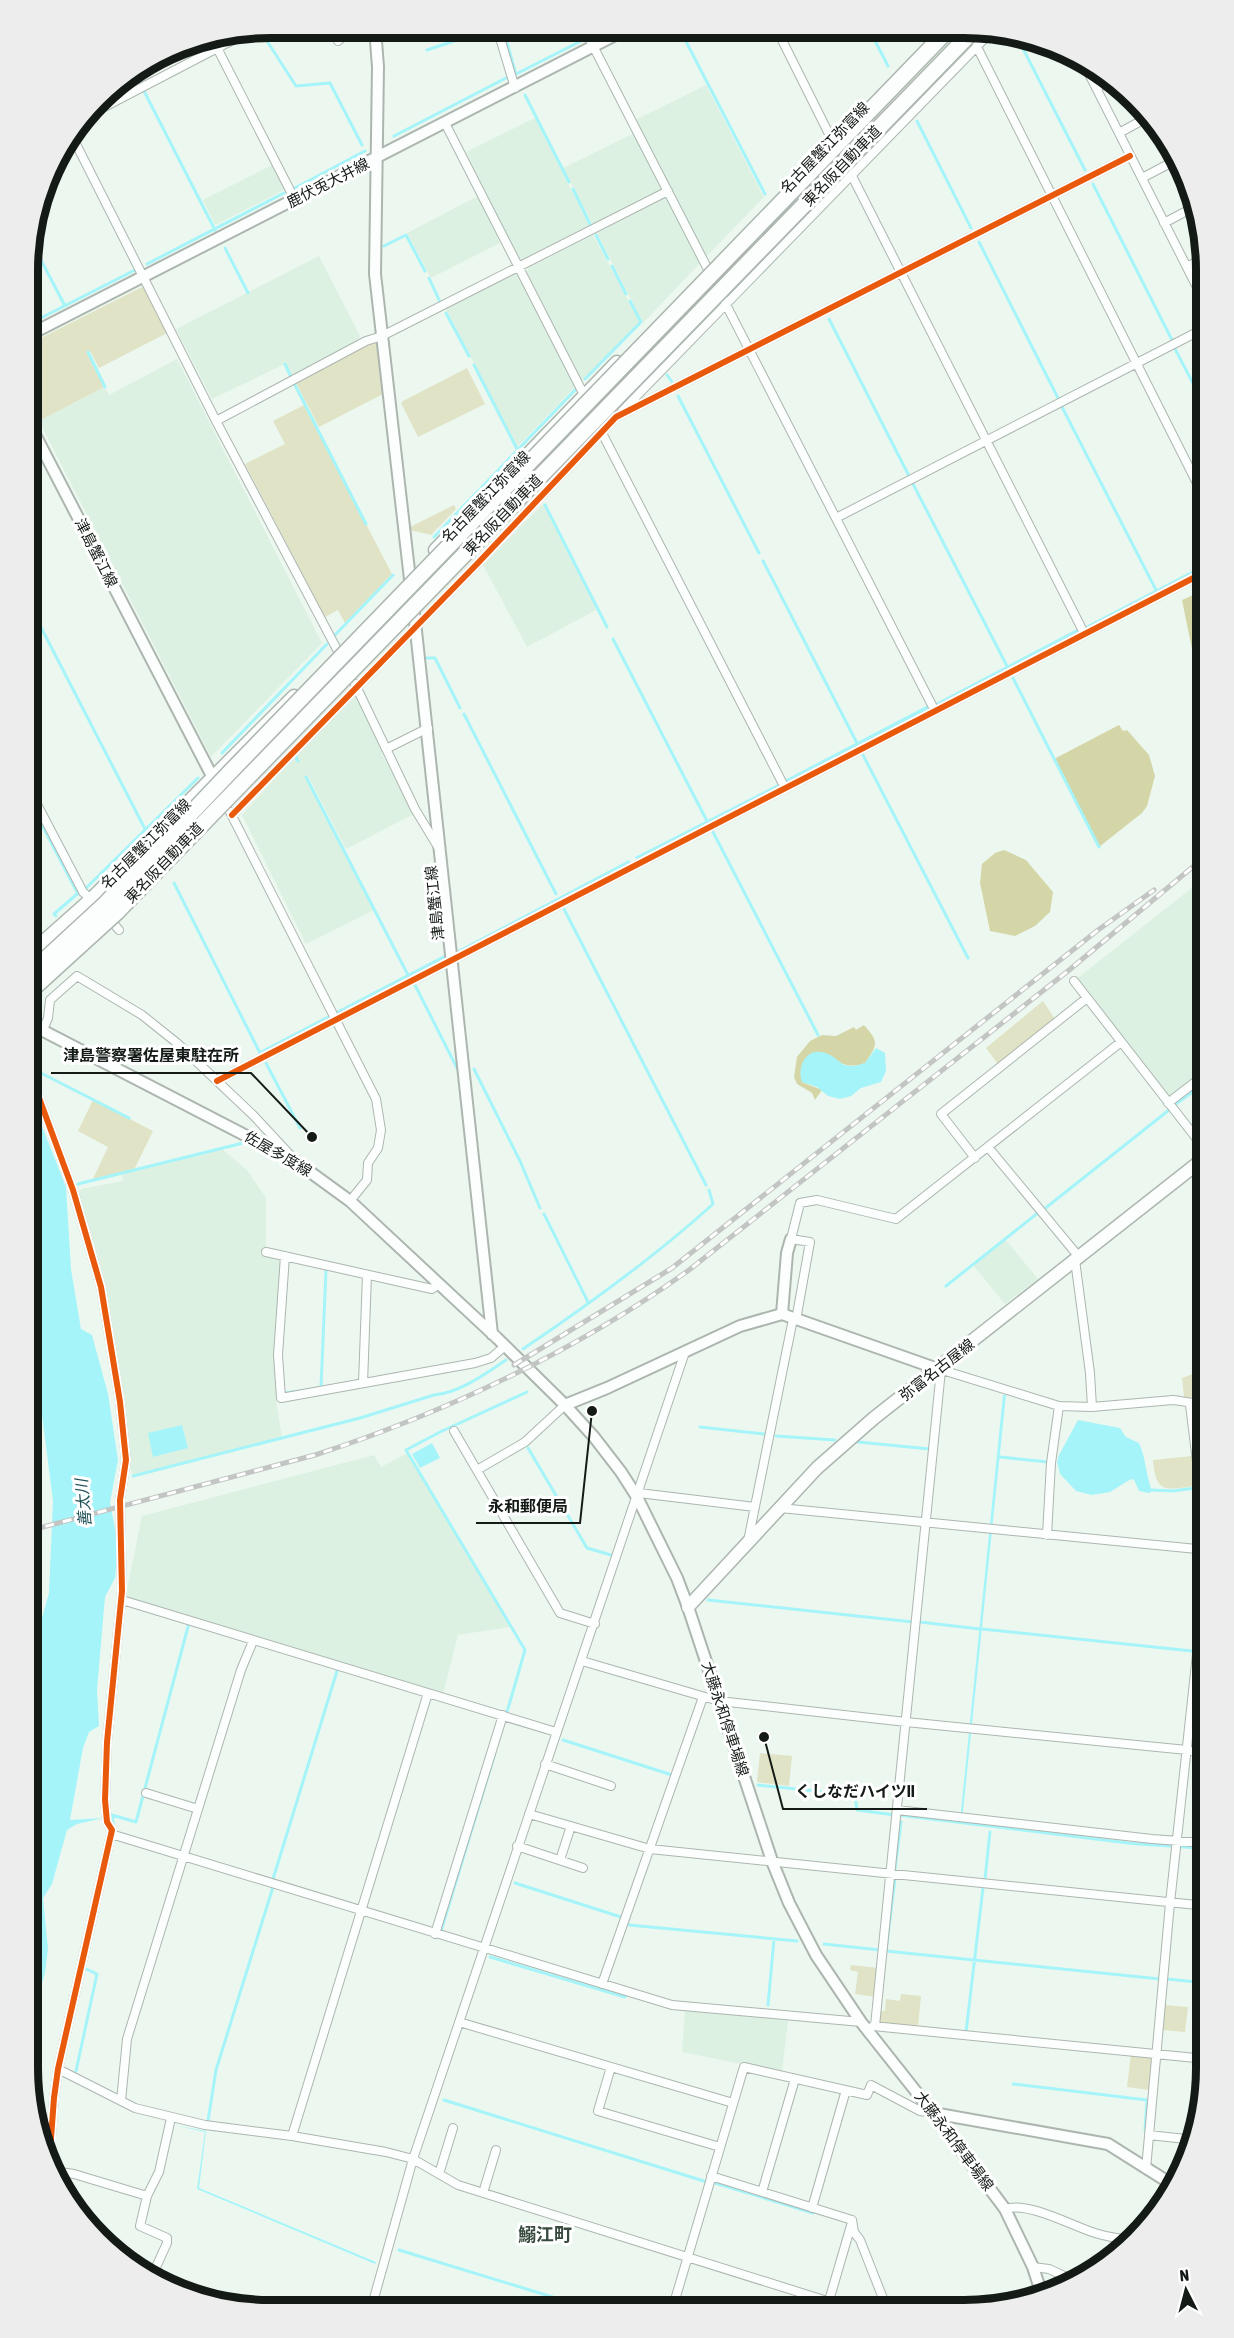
<svg xmlns="http://www.w3.org/2000/svg" width="1234" height="2338" font-family="'Asap Condensed','Noto Sans JP',sans-serif">
  <rect width="100%" height="100%" fill="#ecf8ef"/>
  <!-- built -->
  <path fill="#dcf1e2" d="M706 85 764 197 706 257 635 120Z
    M535 118 590 227 521 263 466 152Z
    M634 133 662 187 660 191 593 225 563 168Z
    M274 164 286 189 215 225 203 200Z
    M478 196 500 243 431 278 407 233Z
    M665 197 668 198 701 262 643 323 597 233Z
    M593 235 640 322 582 381 526 274 528 268Z
    M319 256 360 336 358 341 292 375 285 364 212 399 176 329Z
    M515 274 519 275 575 387 517 447 446 309Z
    M177 359 322 643 211 757 39 421 104 387 109 395Z
    M544 503 598 609 527 647 483 565Z
    M352 694 357 697 380 741 382 754 414 814 346 849 308 776 305 777 374 910 306 944 242 815Z
    M1207 876V1069L1170 1098H1167L1075 980Z
    M222 1149 247 1170 266 1198V1256L279 1257 282 1261 275 1354 276 1400 282 1438 133 1476 128 1460 122 1401 105 1286 78 1193 81 1189 123 1181 122 1175Z
    M1005 1239 1038 1279 1005 1304 973 1265Z
    M28 1400 39 1499 28 1502Z
    M408 1453 510 1627 458 1635 443 1694 125 1599 142 1516 374 1455 381 1467Z
    M685 2009 788 2020 782 2072 682 2052Z"/>
  <!-- green -->
  <path fill="#e0e3c5" d="M144 286 169 332 99 368 90 351 87 352 104 387 39 421 29 402V344Z
    M377 341 383 394 319 427 295 381 371 342Z
    M467 368 485 404 418 437 401 403 403 401Z
    M304 405 392 574 345 623 338 610 325 617 245 464 285 444 273 421Z
    M454 505 456 509 431 535 410 530V527Z
    M1043 1001 1055 1019 998 1064 986 1048Z
    M93 1100 153 1131 133 1172 92 1181 108 1147 78 1131Z
    M1207 1369V1399L1184 1397 1182 1378Z
    M1192 1456 1195 1486C1165 1490 1156 1494 1153 1460Z
    M760 1753 792 1756 789 1786 757 1782Z
    M851 1965 879 1968 876 1997 855 1994 858 1972 850 1970Z
    M901 1994 921 1996 918 2027 882 2024 879 2020 880 2011H885L886 1999 900 2001Z
    M1164 2005 1188 2007 1185 2032 1161 2030Z
    M1131 2055 1151 2057 1153 2060 1149 2090 1127 2087Z"/>
  <!-- forest -->
  <path fill="#d5d6a8" d="M1207 589V653L1192 649 1182 600Z
    M1119 725 1123 731 1127 730 1149 755 1155 776 1147 806 1142 813 1099 847 1054 759Z
    M1004 850 1026 860 1053 892 1050 912 1035 926 1015 936 990 931 980 883 982 864 995 853Z
    M864 1025C879 1042 878 1044 865 1063 849 1069 840 1064 826 1054L802 1082 822 1090 815 1100 812 1093 797 1084 794 1077 797 1057 810 1041 822 1035 836 1036 854 1027 856 1030Z"/>
  <!-- water -->
  <path fill="#a5f4f9" d="M1207 563V565L1085 629 1084 627Z
    M1077 629 1079 632 935 706 934 704Z
    M928 705 929 709 785 783 783 781Z
    M778 784 779 786 637 860 635 857Z
    M629 860 630 863 458 952V950Z
    M448 953V957L260 1055 258 1052Z
    M876 1048 885 1053 886 1071 881 1082 861 1088 851 1096 840 1099 828 1096 817 1087 802 1082C797 1069 805 1049 821 1052 841 1055 838 1073 865 1063Z
    M28 1091 66 1187 71 1269 81 1329 92 1335 108 1394 118 1460 110 1502 118 1544 115 1578 105 1597 97 1690 99 1726 89 1732 83 1748 70 1820 103 1818 77 1824 67 1830 52 1884 43 1898 48 1949 45 1973 27 2034V1671L49 1593 53 1501 41 1407 28 1344Z
    M1003 1395H1006L962 1821 1132 1842 1207 1847V1850L1132 1845 894 1816 901 1815 960 1821Z
    M1078 1420 1120 1428 1126 1437 1139 1443C1146 1458 1146 1476 1152 1491L1149 1493 1139 1491 1134 1480 1131 1479 1110 1492 1092 1495 1076 1491 1060 1474 1057 1462 1059 1455Z
    M182 1425 188 1448 153 1457 148 1433Z
    M432 1443 440 1458 420 1468 412 1454Z
    M174 2125 206 2131 199 2188 376 2262 375 2264 197 2189 205 2132Z"/>
  <g fill="none" stroke-linecap="round" stroke-linejoin="round">
    <!-- stream -->
    <path stroke="#a5f4f9" stroke-width="3" d="M503 28 515 71
      M261 29 267 41 296 86 330 83 362 145
      M680 30 765 194
      M870 31 888 66
      M595 33 603 29
      M1015 33 1085 170
      M427 50 493 28
      M134 72 141 84
      M516 74 585 39
      M144 91 215 230
      M525 95 569 182
      M917 121 971 228
      M394 136 506 78
      M1093 184 1172 340
      M295 188 365 151
      M573 189 591 226
      M596 235 608 259
      M29 237 65 306
      M979 242 1059 400
      M384 246 406 235 425 271
      M225 248 248 293
      M147 264 284 193
      M612 266 626 294
      M429 278 440 302
      M446 313 469 356
      M829 319 909 476
      M29 324 135 270
      M1174 347 1207 410
      M88 352 105 387
      M285 364 291 377
      M474 365 517 449
      M667 375 672 382
      M585 379 641 322 630 301
      M295 385 366 524
      M678 396 759 553
      M1062 407 1156 590
      M913 484 1008 668
      M545 505 607 627
      M434 537 577 388
      M763 561 858 745
      M29 604 145 829
      M335 635 393 575
      M613 639 708 823
      M425 658H435L460 708
      M1013 678 1099 847
      M464 714 556 894
      M222 753 327 644
      M863 755 968 958
      M296 757 298 761
      M306 777 409 977
      M28 798 78 894
      M713 832 818 1035
      M174 883 260 1053
      M86 888 198 778
      M564 909 706 1185
      M56 916 54 914 77 894
      M415 985 459 1072
      M266 1063 300 1128
      M474 1069 520 1161 540 1208
      M39 1072 129 1118
      M1173 1106 1198 1088
      M78 1184 243 1143
      M1043 1210 1169 1110
      M544 1214 588 1302
      M946 1286 1039 1212
      M523 1349C588 1305 655 1257 713 1204L709 1190
      M321 1387 326 1270
      M285 1393 307 1390
      M700 1427 764 1434
      M776 1436 835 1440
      M858 1442 930 1449
      M528 1448 587 1548 611 1555
      M1000 1457 1048 1462
      M133 1476 360 1418 434 1395C459 1393 485 1374 506 1360
      M1152 1490 1172 1491 1196 1488
      M28 1502 39 1499 28 1399
      M708 1600 913 1622
      M920 1622 980 1629
      M982 1629 1192 1651
      M507 1712 525 1650 406 1450 440 1432 527 1392
      M563 1740 672 1775
      M758 1785 855 1795 857 1810 895 1815
      M114 1829 112 1815 136 1822 189 1623
      M895 1869 901 1822
      M273 1879 337 1671
      M895 1879 886 1951 1160 1979
      M985 1879 990 1832
      M515 1883 624 1918
      M629 1925 797 1941
      M441 1931 495 1753
      M824 1944 880 1950
      M490 1957 625 1997
      M1167 1979 1206 1983
      M768 2005 774 1939
      M966 2032 983 1888
      M76 2071 97 1974 84 1968
      M1013 2084 1147 2100 1145 2130
      M444 2100 707 2182
      M208 2121 216 2070 273 1887
      M715 2183 813 2213
      M399 2250 595 2310"/>
    <!-- street casing -->
    <g stroke="#acb6af" stroke-width="10">
      <path id="street" d="M497 28 515 88
        M587 29 590 40 935 711
        M777 30 832 140
        M974 31 977 47 1207 503
        M212 38 295 200
        M338 41 347 33V27
        M1081 58 1207 307
        M1096 88 1113 79
        M87 116 250 31
        M445 123 584 395
        M1119 133 1150 116
        M72 136 216 421 341 657
        M851 174 1084 633
        M1142 178 1178 159
        M1164 223 1196 206
        M1187 267 1205 257
        M622 411 992 31
        M216 421 366 341 382 336 668 191
        M602 433 785 788
        M836 518 1207 327
        M355 684 415 809 438 847
        M386 749 428 728
        M28 787 83 892 94 902
        M230 812 376 1099 381 1130 378 1148 368 1163 367 1180 350 1201
        M232 815 478 563 616 417 1130 156
        M108 917 119 930
        M1074 981 1207 1152
        M28 1024 35 1087 73 1190 101 1287 120 1402 126 1460 120 1500 122 1591 107 1742 105 1800 107 1822 112 1830 58 2069 54 2098 49 2165
        M43 1030 48 1018 50 1000 77 976 142 1015 177 1043 253 1115 292 1157
        M217 1081 1207 571
        M1168 1103 1207 1073
        M988 1147 1079 1257
        M975 1158 941 1114 1087 998
        M266 1252 432 1289 439 1284
        M285 1256 278 1355 281 1398 475 1363 491 1358 505 1346
        M1075 1260 1090 1373 1092 1407
        M796 1320 810 1242 791 1239 800 1203 817 1200 896 1219 1121 1042
        M939 1369 1059 1406 1092 1407 1173 1400C1187 1401 1191 1405 1207 1403
        M363 1383 367 1275
        M1190 1405 1207 1542
        M454 1431 560 1613 595 1624
        M477 1470 525 1442 565 1405
        M639 1493 755 1507
        M780 1508 1207 1550
        M1047 1535 1051 1463 1059 1406
        M748 1541 793 1319
        M122 1600 556 1732
        M27 1624 36 1588 28 1584
        M582 1661 719 1701 906 1722 1207 1752
        M545 1764 611 1786
        M146 1793 198 1809
        M897 1810 1152 1839 1207 1843
        M529 1814 650 1849 1207 1906
        M111 1834 672 2005 861 2022
        M517 1846 583 1868
        M560 1860 571 1826
        M435 1934 503 1715
        M602 1984 703 1697
        M459 2022 733 2103
        M873 2026 1206 2059
        M875 2026 941 1370
        M611 2067 598 2111 720 2147
        M58 2069 135 2108 205 2125 292 2136 386 2152 413 2159 458 2185 859 2311
        M121 2101 127 2039 241 1670 253 1641
        M1149 2135 1195 2140
        M292 2136 428 1693
        M1146 2169 1170 1903 1207 1562
        M52 2171 74 2174 147 2196
        M439 2174 453 2128
        M711 2176 852 2220
        M762 2192 795 2079
        M483 2193 496 2150
        M812 2208 846 2090
        M1005 2209C1028 2201 1072 2226 1095 2233 1108 2237 1120 2239 1133 2240
        M852 2220 854 2232 860 2240 888 2311
        M106 2245 168 2287
        M1033 2267 1049 2269 1075 2281
        M152 2276 167 2243V2238L140 2226 147 2196 159 2172 171 2118
        M371 2309 413 2159 685 1352
        M672 2310 744 2067 867 2095 871 2085 920 2111 933 2113
        M826 2311 852 2222"/>
    </g>
    <!-- secondary casing -->
    <g stroke="#acb6af" stroke-width="14">
      <path id="secondary" d="M375 28 378 67 375 274 411 588
        M29 335 627 29
        M29 423 213 778
        M413 603 492 1334
        M28 915 40 946
        M28 1023 295 1161 350 1201 497 1338 565 1405 594 1437 621 1472 637 1497 677 1578 688 1607 772 1861 789 1903 816 1955 861 2022 933 2113 1005 2209 1033 2267 1043 2298
        M782 1314 938 1369
        M782 1314 787 1253 791 1239
        M565 1405 607 1388 740 1326 782 1314
        M933 2113 1108 2144 1173 2185"/>
    </g>
    <!-- primary casing -->
    <g stroke="#acb6af" stroke-width="15">
      <path id="primary" d="M435 550 617 362
        M28 955 91 899 294 696
        M688 1607 817 1468 874 1418 1207 1156"/>
    </g>
    <!-- street -->
    <use href="#street" stroke="#fcfefd" stroke-width="8"/>
    <!-- secondary -->
    <use href="#secondary" stroke="#fcfefd" stroke-width="10"/>
    <!-- primary -->
    <use href="#primary" stroke="#fcfefd" stroke-width="12"/>
    <!-- rail casing -->
    <g stroke="#c2c5c3" stroke-width="5">
      <path id="rail" d="M514 1365 672 1268 1098 930 1154 890
        M28 1531 315 1455C445 1413 578 1350 689 1270L1068 971 1207 855"/>
    </g>
    <!-- rail -->
    <use href="#rail" stroke="#fff" stroke-width="3" stroke-dasharray="9" stroke-linecap="butt"/>
    <!-- highway-bridge casing -->
    <g stroke="#acb6af" stroke-width="18" stroke-linecap="butt">
      <path id="highway-bridge" d="M28 975 106 903 232 770 947 31
        M28 993 117 912 973 31"/>
    </g>
    <!-- highway-bridge -->
    <use href="#highway-bridge" stroke="#fcfefd" stroke-width="15"/>
    <!-- cycleway casing -->
    <g stroke="#fff" stroke-width="10">
      <path id="cycleway" d="M232 815 478 563 616 417 1130 156
        M28 1024 35 1087 73 1190 101 1287 120 1402 126 1460 120 1500 122 1591 107 1742 105 1800 107 1822 112 1830 58 2069 54 2098 49 2165
        M217 1081 1207 571"/>
    </g>
    <!-- cycleway -->
    <use href="#cycleway" stroke="#e8590c" stroke-width="6"/>
  </g>
  <g text-anchor="middle" stroke-width="6" stroke-linejoin="round" paint-order="stroke">
    <!-- street labels -->
    <g font-size="15" fill="#141b16" stroke="#fff">
      <text transform="translate(825 148) rotate(-46)" y="5">名古屋蟹江弥富線</text>
      <text transform="translate(842 166) rotate(-46)" y="5">東名阪自動車道</text>
      <text transform="translate(328 183) rotate(-27)" y="5">鹿伏兎大井線</text>
      <text transform="translate(486 497) rotate(-46)" y="5">名古屋蟹江弥富線</text>
      <text transform="translate(503 515) rotate(-46)" y="5">東名阪自動車道</text>
      <text transform="translate(96 553) rotate(63)" y="5">津島蟹江線</text>
      <text transform="translate(146 844) rotate(-45)" y="5">名古屋蟹江弥富線</text>
      <text transform="translate(164 863) rotate(-46)" y="5">東名阪自動車道</text>
      <text transform="translate(435 903) rotate(-96)" y="5">津島蟹江線</text>
      <text transform="translate(278 1154) rotate(30)" y="5">佐屋多度線</text>
      <text transform="translate(937 1370) rotate(-38)" y="5">弥富名古屋線</text>
      <text transform="translate(725 1719) rotate(72)" y="5">大藤永和停車場線</text>
      <text transform="translate(954 2141) rotate(53)" y="5">大藤永和停車場線</text>
    </g>
    <!-- water labels -->
    <g font-size="16" font-style="italic" fill="#215156" stroke="#fff">
      <text transform="translate(83 1503) rotate(-95)" y="6">善太川</text>
    </g>
    <!-- quarter labels -->
    <g font-size="18" font-weight="bold" fill="#384a3d" stroke="#fff">
      <text x="545" y="2241">鰯江町</text>
    </g>
  </g>
  <!-- crop -->
  <path d="M0 0H1234V2338H0ZM270 38H964A232 232 0 0 1 1196 270V2068A232 232 0 0 1 964 2300H270A232 232 0 0 1 38 2068V270A232 232 0 0 1 270 38Z" fill="#ecedec" fill-rule="evenodd"/>
  <path fill="none" stroke="#141b16" stroke-width="8" d="M270 38H964A232 232 0 0 1 1196 270V2068A232 232 0 0 1 964 2300H270A232 232 0 0 1 38 2068V270A232 232 0 0 1 270 38Z"/>
  <!-- callouts -->
  <path fill="none" stroke="#141b16" stroke-width="2" d="M312 1137L251 1073H51M592 1411L580 1523H476M764 1737L783 1809H927"/>
  <g fill="#141b16" stroke="#fff" stroke-width="2">
    <circle cx="312" cy="1137" r="6"/>
    <circle cx="592" cy="1411" r="6"/>
    <circle cx="764" cy="1737" r="6"/>
  </g>
  <g font-size="16" text-anchor="middle" font-weight="bold" fill="#141b16" stroke="#fff" stroke-width="6" stroke-linejoin="round" paint-order="stroke">
    <text x="151" y="1061">津島警察署佐屋東駐在所</text>
    <text x="528" y="1512">永和郵便局</text>
    <text x="855" y="1797">くしなだハイツII</text>
  </g>
  <!-- north arrow -->
  <g transform="translate(1186 2290) rotate(354)" stroke="#ffffff" stroke-width="4.5" paint-order="stroke">
  <path d="M0-4.5L10 22L0 15L-10 22Z" fill="#141b16"/>
  <text y="-9" font-size="16" font-weight="bold" text-anchor="middle" fill="#141b16">N</text>
  </g>
</svg>
